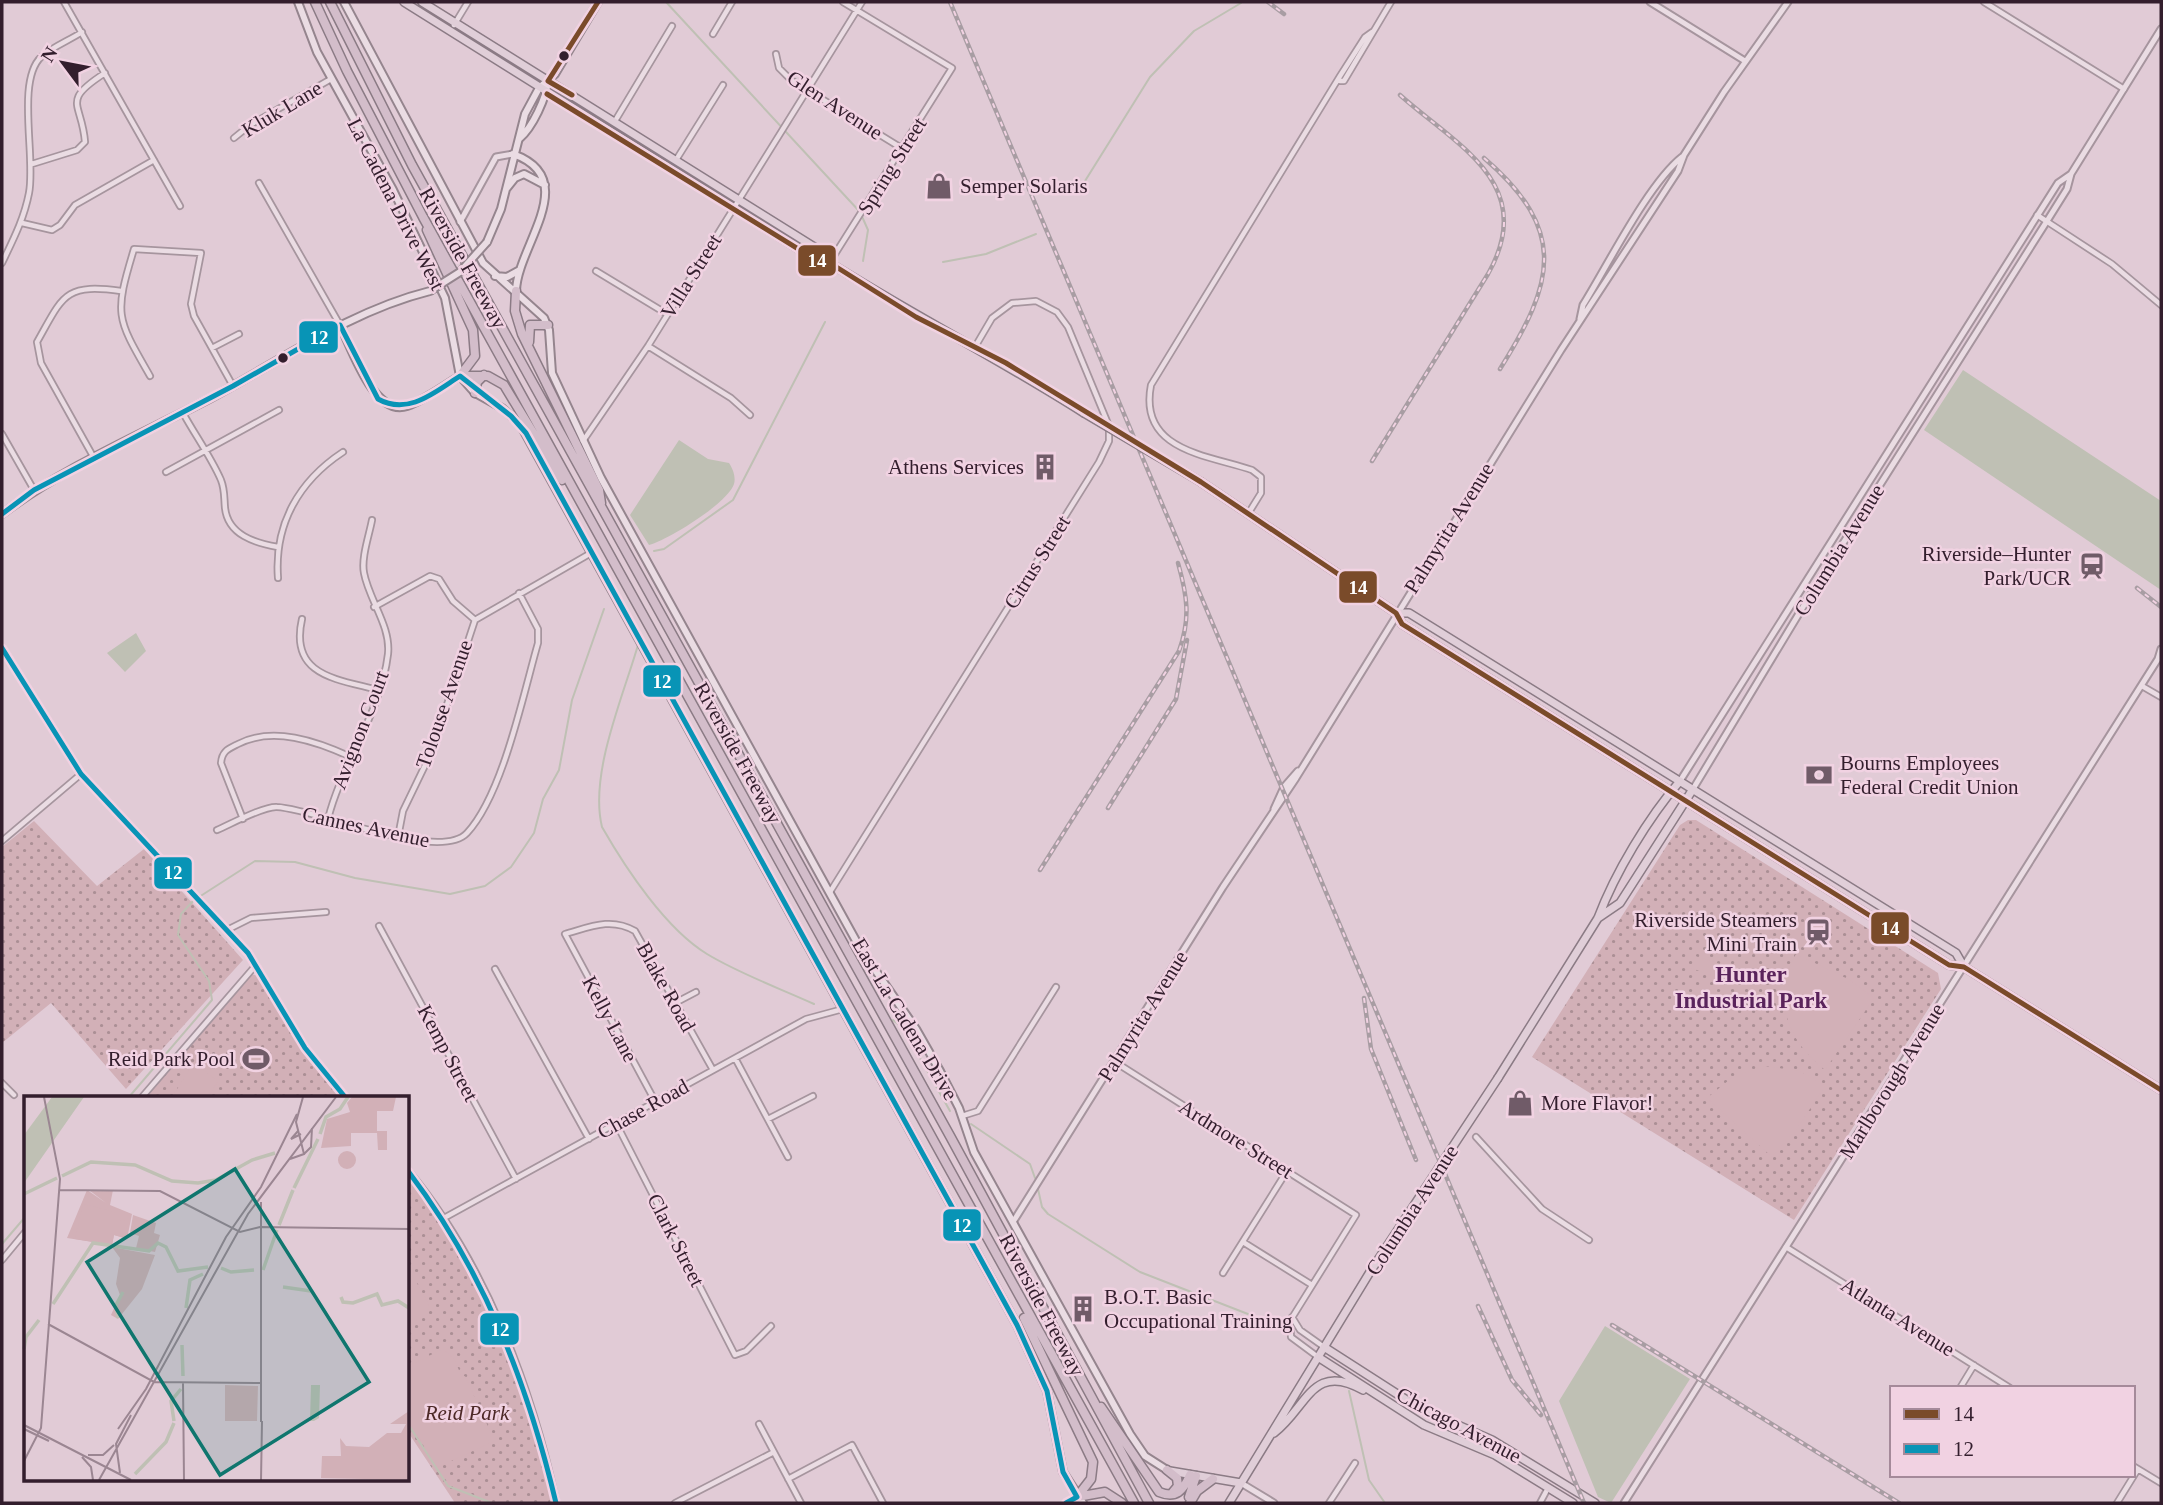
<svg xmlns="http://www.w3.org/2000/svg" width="2163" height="1505" font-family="'Times New Roman',serif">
  <defs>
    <pattern id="grass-dots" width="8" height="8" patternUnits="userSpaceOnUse" patternTransform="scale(1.75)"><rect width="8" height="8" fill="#d2b0b7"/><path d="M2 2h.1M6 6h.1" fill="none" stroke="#ab8f95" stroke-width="1.8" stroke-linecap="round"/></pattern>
  </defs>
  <rect width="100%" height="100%" fill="#e1cbd6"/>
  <!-- grass -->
  <path fill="url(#grass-dots)" d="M1688 820H1696L1938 973 1941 989 1794 1220 1532 1057 1680 825Z
    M34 821 97 886 144 849 243 960 126 1089 51 1003 2 1043V847Z
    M250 974 260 976 314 1066 342 1097H145Z
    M408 1175C483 1277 525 1380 553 1503H455L408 1432Z"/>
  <!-- pitch -->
  <path fill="#d2b0b7" d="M1796 954 1850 980 1874 998 1825 1070C1787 1041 1771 997 1796 954Z
    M1695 956 1720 964 1716 977 1691 968Z
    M193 1064H196L218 1081 208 1097H172Z
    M1764 1066 1800 1071 1825 1086 1796 1130 1772 1157 1707 1098 1734 1076Z
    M408 1267 429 1305 427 1314 408 1325Z
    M443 1349 454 1359 462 1377 465 1376 491 1433 488 1444 436 1468 408 1418V1366Z"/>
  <!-- water -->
  <path fill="#bfc0b4" d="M1963 370 2161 501V590L1924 430Z
    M679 440 708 459 729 463C733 469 736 477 734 484 728 503 668 540 649 545L630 515Z
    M136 633 146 651 125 672 107 653Z
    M1605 1326 1690 1379 1611 1503 1598 1497 1559 1401Z"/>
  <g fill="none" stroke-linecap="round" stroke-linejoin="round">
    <!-- stream -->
    <path stroke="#bfc0b4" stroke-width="2" d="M666 2 860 212 868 230 863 261
      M2 17V53
      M1080 189 1150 77 1194 31 1241 3
      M943 262 986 254 1036 234
      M654 551 664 549 733 500 825 322
      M638 645C623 697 589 774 602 827 626 869 666 929 707 954 740 974 779 988 814 1004
      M199 897 255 861 295 862 355 878 450 894 485 886 511 867 534 833 543 799 559 770 572 700 604 609
      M893 1020 903 1028 950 1111
      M129 1097 212 1000 209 981 178 935 181 914 194 900
      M971 1124 1030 1164 1035 1178
      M1038 1189 1042 1207 1048 1214 1140 1272 1276 1325
      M2 1244 26 1216
      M1349 1391 1369 1480 1385 1503
      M408 1424 448 1486 492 1503"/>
    <!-- minor casing -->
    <g stroke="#a6959e" stroke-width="8">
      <path id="minor" d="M64 2 180 206
        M1984 2 2124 89
        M454 25 468 2
        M713 34 732 2
        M776 54 779 68 791 80 903 149
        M1340 81H1344L1391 2
        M615 121 672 26
        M234 138 250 125 331 79
        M676 160 723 85
        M32 164 77 150 85 142C82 102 60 102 105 73
        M259 183 340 325
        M2037 215 2112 264 2161 305
        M22 223 52 230 60 225 75 205 154 160
        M830 262 952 68 843 2
        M2 263C13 240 24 219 29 193 36 158 16 81 41 57 52 47 70 40 82 32
        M596 271 667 314
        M648 346 731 398 750 415
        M212 348 239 334
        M150 376C116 317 114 315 134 249L201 253 191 304 194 316 233 386
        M183 413C195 435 211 457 221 480 225 490 224 498 225 508 228 535 255 543 278 547
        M2 434 34 490
        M583 441 648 346 862 2
        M94 458 41 363 37 342C63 296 64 283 121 291
        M166 472 279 410
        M1248 514 1261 493V477L1252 470C1208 455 1138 451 1151 385L1340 76 1365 37 1372 32
        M278 578C274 524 299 481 343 452
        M374 607 430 576 439 579 453 601 475 620
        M302 619C289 676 337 679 378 690
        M2142 686 2161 697
        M243 819 221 763C222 751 228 749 238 744 273 726 316 741 351 757
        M328 819C342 763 381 713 388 654 391 626 369 600 364 573 361 558 369 536 372 520
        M217 830C231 824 264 806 277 807 317 809 439 863 467 833 503 794 523 695 538 643V629L519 593
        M398 837 403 811 431 753 475 620 591 553
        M2 841 81 774
        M830 892 1099 462 1109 441V426L1068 327 1057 312 1036 301 1012 303 992 318 975 347
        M379 926 516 1179
        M227 930 251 918 326 912
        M495 969 589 1139
        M675 1003 696 992
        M735 1058 788 1157
        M1115 1062 1356 1215 1290 1321 1291 1337 1318 1357
        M2 1083 14 1095
        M142 1097 256 965
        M656 1103 565 934C590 927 611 917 635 931L713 1070
        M962 1116 978 1111 1056 987
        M768 1119 813 1096
        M617 1125 735 1355 746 1351 771 1326
        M1476 1137 1542 1209 1589 1240
        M444 1218 806 1019 843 1009
        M1243 1242 1312 1285
        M1786 1247 2010 1388
        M2 1260 26 1231
        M1223 1273 1287 1171
        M1292 1317 1300 1330 1324 1347
        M1960 1388 1974 1365
        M759 1424 801 1503
        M2133 1466 2161 1483
        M788 1479 852 1445 883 1503
        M675 1503 774 1452
        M1329 1503 1355 1463
        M1540 1503 1548 1488
        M2117 1503 2138 1469"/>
    </g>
    <!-- tertiary casing -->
    <g stroke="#a6959e" stroke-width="9">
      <path id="tertiary" d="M1650 2 1745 61
        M460 222 496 157 513 154
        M1580 319 1583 305C1608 265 1648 184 1682 157
        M2 648 81 774 248 953 305 1048 345 1097
        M1680 781 2058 183 2071 174
        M1693 789 1809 597 2047 221 2067 189 2071 174 2161 29
        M1274 809 1284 787 1298 771
        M408 1171C485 1263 531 1387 556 1503
        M1013 1222 1223 887 1296 778 1561 350 1678 171 1684 155 1724 92 1788 2
        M1241 1483 1274 1503
        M1066 1503 1077 1497
        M1624 1503 2158 659 2161 649"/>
    </g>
    <!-- secondary casing -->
    <g stroke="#95858e" stroke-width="10">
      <path id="secondary" d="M298 2 317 52 393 190 445 298 460 376 475 393 502 408 520 424 1017 1325 1047 1391 1063 1472 1083 1503
        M344 2 483 263 544 318 549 330 552 373 601 478 860 948 916 1029 940 1071 959 1108 974 1152 1130 1434 1145 1456 1167 1470
        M519 139C533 127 546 98 548 81
        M513 154C583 179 517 246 516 291
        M507 188 515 178 524 174 545 185
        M487 242 501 209 525 114 539 88 555 74 598 2
        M495 276 507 277 520 270
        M340 325C352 349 374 417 407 406 425 400 443 386 460 376
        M2 514C66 466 140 435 211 398 282 360 350 311 430 291"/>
    </g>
    <!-- primary casing -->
    <g stroke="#8b7b85" stroke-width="10">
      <path id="primary" d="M404 2 821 263H830C913 315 1001 360 1084 413
        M422 2 827 255 830 263
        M1201 482 1396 613 1402 624 1949 965 1964 967 2161 1090
        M1396 613H1409L1956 953 1964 967
        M1598 918 1620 903 1693 789
        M1498 1078 1598 918C1615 873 1648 818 1680 781
        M1324 1347 1419 1408 1492 1440 1595 1503
        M1318 1357 1424 1425 1495 1455 1573 1503
        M1274 1433C1307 1408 1312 1361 1363 1390
        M1170 1471 1241 1483
        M1229 1503 1370 1272 1409 1213"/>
    </g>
    <!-- motorway casing -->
    <g stroke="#8b7b85" stroke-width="11">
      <path id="motorway" d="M315 2 347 71 423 217 1134 1503
        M330 2 412 165 950 1136 1149 1503
        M427 230 473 330 475 356 460 376
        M516 291 515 311 522 334 599 490 601 503
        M529 342 530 325H548
        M460 376H488L504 385 562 480
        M475 393 477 382 484 375
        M1024 1318 1093 1462 1091 1479 1077 1497
        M1101 1407 1159 1492C1176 1499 1183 1491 1190 1475
        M1167 1470 1177 1478 1178 1486 1173 1492
        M1077 1497 1105 1492 1122 1503
        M1189 1497 1196 1476
        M1190 1503 1197 1491 1213 1479"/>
    </g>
    <!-- minor -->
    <use href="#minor" stroke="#eadce3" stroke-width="4.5"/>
    <!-- tertiary -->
    <use href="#tertiary" stroke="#eadce3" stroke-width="5"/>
    <!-- secondary -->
    <use href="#secondary" stroke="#eadce3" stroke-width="6"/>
    <!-- primary -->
    <use href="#primary" stroke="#e0ced8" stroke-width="7"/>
    <!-- motorway -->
    <use href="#motorway" stroke="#d3bdca" stroke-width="8"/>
    <!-- rail casing -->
    <g stroke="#a89da3" stroke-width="4.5">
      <path id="rail" d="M950 2 1584 1503
        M1268 2 1284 14
        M1484 158C1569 231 1554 283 1500 369
        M1372 461 1488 274C1539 184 1457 146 1400 95
        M2137 588 2161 607
        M1108 808 1176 699 1187 640
        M1040 870 1179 651C1191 618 1187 595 1178 563
        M1364 998 1371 1049 1416 1160
        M1478 1306 1512 1380 1541 1415
        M1612 1325 1899 1503"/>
    </g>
    <!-- rail -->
    <use href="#rail" stroke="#f1d2e2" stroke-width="2" stroke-dasharray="5" stroke-linecap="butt"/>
    <!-- secondary-bridge casing -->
    <g stroke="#95858e" stroke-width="10" stroke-linecap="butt">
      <path id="secondary-bridge" d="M430 291 460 272 487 242"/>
    </g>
    <!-- primary-bridge casing -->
    <g stroke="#8b7b85" stroke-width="10" stroke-linecap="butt">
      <path id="primary-bridge" d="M1084 413 1201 482
        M1409 1213 1498 1078"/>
    </g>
    <!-- secondary-bridge -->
    <use href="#secondary-bridge" stroke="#eadce3" stroke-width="6"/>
    <!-- primary-bridge -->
    <use href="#primary-bridge" stroke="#e0ced8" stroke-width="7"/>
    <!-- bus-1 casing -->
    <g stroke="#f1d2e2" stroke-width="10">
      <path id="bus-1" d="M547 94 821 263H830L916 317 1006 363 1201 482 1396 613 1402 624 1949 965 1964 967 2161 1090
        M572 95 548 81 598 2"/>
    </g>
    <!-- bus-2 casing -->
    <g stroke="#f1d2e2" stroke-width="10">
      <path id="bus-2" d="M2 514 34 490 233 386 340 325 378 399C408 416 435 392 460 376L511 416 526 433 1017 1325 1047 1391 1063 1472 1077 1497 1066 1503
        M2 648 81 774 248 953 305 1048 345 1097
        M408 1171C484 1271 527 1382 556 1503"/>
    </g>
    <!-- bus-1 -->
    <use href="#bus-1" stroke="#7a4b2a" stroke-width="5"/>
    <!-- bus-2 -->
    <use href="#bus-2" stroke="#0894b6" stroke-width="5"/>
  </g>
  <!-- icons -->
  <defs>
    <g id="shop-bare" transform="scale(2.1)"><path d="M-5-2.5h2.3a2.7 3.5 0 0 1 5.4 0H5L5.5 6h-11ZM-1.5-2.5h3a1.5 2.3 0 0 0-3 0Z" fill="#705b68" stroke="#f1d2e2" stroke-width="2.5" paint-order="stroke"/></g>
    <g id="building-bare" transform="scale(2.1)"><path d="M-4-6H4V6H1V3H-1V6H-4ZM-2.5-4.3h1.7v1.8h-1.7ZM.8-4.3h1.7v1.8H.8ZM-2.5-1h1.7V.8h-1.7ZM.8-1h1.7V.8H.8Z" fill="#705b68" stroke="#f1d2e2" stroke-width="2.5" paint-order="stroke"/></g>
    <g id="station-bare" transform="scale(2.1)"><path d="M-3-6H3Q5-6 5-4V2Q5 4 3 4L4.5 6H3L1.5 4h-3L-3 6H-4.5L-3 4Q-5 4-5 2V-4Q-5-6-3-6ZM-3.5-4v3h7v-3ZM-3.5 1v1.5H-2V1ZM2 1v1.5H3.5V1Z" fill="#705b68" stroke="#f1d2e2" stroke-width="2.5" paint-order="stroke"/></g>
    <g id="bank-bare" transform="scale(2.1)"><path d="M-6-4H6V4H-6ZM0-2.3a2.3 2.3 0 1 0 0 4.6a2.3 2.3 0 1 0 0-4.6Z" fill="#705b68" stroke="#f1d2e2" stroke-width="2.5" paint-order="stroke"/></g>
    <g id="stadium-bare" transform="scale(2.1)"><path d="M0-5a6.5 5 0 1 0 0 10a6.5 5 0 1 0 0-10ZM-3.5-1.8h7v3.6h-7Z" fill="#705b68" stroke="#f1d2e2" stroke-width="2.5" paint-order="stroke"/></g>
  </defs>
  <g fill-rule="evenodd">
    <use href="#shop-bare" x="939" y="186"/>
    <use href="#building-bare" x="1045" y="467"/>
    <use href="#station-bare" x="2092" y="566"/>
    <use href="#bank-bare" x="1819" y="775"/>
    <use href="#station-bare" x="1818" y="932"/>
    <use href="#stadium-bare" x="256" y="1059"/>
    <use href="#shop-bare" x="1520" y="1103"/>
    <use href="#building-bare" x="1083" y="1309"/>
  </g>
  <!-- markers -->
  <g fill="#331e2d" stroke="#f1d2e2" stroke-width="2.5">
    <circle cx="564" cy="56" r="6"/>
    <circle cx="283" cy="358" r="6"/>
  </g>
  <g text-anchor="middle" stroke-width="5" stroke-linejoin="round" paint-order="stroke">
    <!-- street labels -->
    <g font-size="21" fill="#331e2d" stroke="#f1d2e2">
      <text transform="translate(835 105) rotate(33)" y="7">Glen Avenue</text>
      <text transform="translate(282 109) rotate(-31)" y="7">Kluk Lane</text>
      <text transform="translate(892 166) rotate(-58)" y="7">Spring Street</text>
      <text transform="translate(396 204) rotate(63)" y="7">La Cadena Drive West</text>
      <text transform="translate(463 258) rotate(61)" y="7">Riverside Freeway</text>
      <text transform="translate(691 276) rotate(-58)" y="7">Villa Street</text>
      <text transform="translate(1449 528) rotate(-58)" y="7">Palmyrita Avenue</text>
      <text transform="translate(1839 550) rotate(-58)" y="7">Columbia Avenue</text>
      <text transform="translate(1037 562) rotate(-58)" y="7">Citrus Street</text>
      <text transform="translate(444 704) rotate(-71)" y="7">Tolouse Avenue</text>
      <text transform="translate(360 730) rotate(-69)" y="7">Avignon Court</text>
      <text transform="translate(738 753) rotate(61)" y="7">Riverside Freeway</text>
      <text transform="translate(366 827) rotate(12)" y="7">Cannes Avenue</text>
      <text transform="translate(666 987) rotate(61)" y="7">Blake Road</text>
      <text transform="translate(1143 1016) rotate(-58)" y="7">Palmyrita Avenue</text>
      <text transform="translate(610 1019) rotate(62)" y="7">Kelly Lane</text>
      <text transform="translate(905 1019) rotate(59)" y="7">East La Cadena Drive</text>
      <text transform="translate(448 1053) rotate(62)" y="7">Kemp Street</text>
      <text transform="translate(1892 1081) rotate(-58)" y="7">Marlborough Avenue</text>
      <text transform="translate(643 1109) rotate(-29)" y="7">Chase Road</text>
      <text transform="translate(1236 1139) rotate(32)" y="7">Ardmore Street</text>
      <text transform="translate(1412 1210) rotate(-57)" y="7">Columbia Avenue</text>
      <text transform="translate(676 1240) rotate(63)" y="7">Clark Street</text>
      <text transform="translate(1042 1305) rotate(62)" y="7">Riverside Freeway</text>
      <text transform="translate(1898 1317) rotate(32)" y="7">Atlanta Avenue</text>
      <text transform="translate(1459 1425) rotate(28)" y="7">Chicago Avenue</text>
    </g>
    <!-- poi labels -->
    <g font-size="21" fill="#331e2d" stroke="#f1d2e2" text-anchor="start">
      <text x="960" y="193">Semper Solaris</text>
      <text x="1024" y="474" text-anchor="end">Athens Services</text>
      <text x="2071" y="561" text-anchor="end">Riverside–Hunter<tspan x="2071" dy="24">Park/UCR</tspan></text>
      <text x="1840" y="770">Bourns Employees<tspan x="1840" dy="24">Federal Credit Union</tspan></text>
      <text x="1797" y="927" text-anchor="end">Riverside Steamers<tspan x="1797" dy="24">Mini Train</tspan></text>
      <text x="235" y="1066" text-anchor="end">Reid Park Pool</text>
      <text x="1541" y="1110">More Flavor!</text>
      <text x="1104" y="1304">B.O.T. Basic<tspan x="1104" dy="24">Occupational Training</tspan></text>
    </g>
    <!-- park labels -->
    <g font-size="21" font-style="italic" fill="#4d2927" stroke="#f1d2e2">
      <text x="467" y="1420">Reid Park</text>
    </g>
    <!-- neighbourhood labels -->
    <g font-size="23" font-weight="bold" fill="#5a235b" stroke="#f1d2e2">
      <text x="1751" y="982">Hunter<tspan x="1751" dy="26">Industrial Park</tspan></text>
    </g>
  </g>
  <!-- overview -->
  <g transform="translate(24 1096)">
    <rect width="385" height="385" fill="#e1cbd6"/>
    <path d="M328 1H372L369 15H353V35H363V54H354L353 37H327V50L297 52 303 23 326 16 323 7ZM63 94 82 107 65 94H89L86 109 108 118 103 143 90 139 88 149 43 142ZM109 119 132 127 130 137 136 139 131 156 112 152 115 140 106 137ZM88 151 131 159 118 193 94 223 87 219 96 199 92 188 96 162ZM201 289 234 290 233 325H201ZM385 315V384L297 382 298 360H317L316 342 322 350 345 351 363 337H377L382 328H366Z" fill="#d2b0b7"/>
    <path d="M314 64a9 9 0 1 1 18 0a9 9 0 1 1-18 0ZM59 108 84 114 93 117V123L104 126 101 142 90 139 88 149 51 143Z" fill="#d2b0b7"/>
    <path d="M28 1H60L0 87V39ZM287 289H296L295 322 290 325H286Z" fill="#bfc0b4"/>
    <path fill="none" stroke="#bfc0b4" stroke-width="3.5" d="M296 38 302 21 316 13 324 1M38 80 67 66 111 69 148 85 174 87 192 84 228 64 251 57M270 92 294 43M0 98 33 82M255 129 269 94M197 172 207 176 230 174M239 174 253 134M259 191 287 195M317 201 319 206 329 207 353 198 358 209 374 205 385 212M29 208 69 147 125 155 134 147 142 151 154 175 184 171M162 212 166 184 179 178M94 222 92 209 99 196M158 249 159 280M0 253 2 241 15 224M150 325 147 305 157 293M111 378 142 346 150 327"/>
    <path fill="none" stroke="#9b8692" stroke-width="2" d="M274 35 267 43 277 38M280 58 287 51 288 32M266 63 280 58 272 26 279 1M35 94 136 95 216 136 236 131 385 133M237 106V326M24 228 130 286 238 287M159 287 160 384M0 329 107 384M0 333 25 345M94 333 122 293 202 141 237 91 273 18M64 359H79L90 349M58 361 67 371 69 384M0 365 17 332 36 83 20 1M96 377 92 348 107 319M75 384 224 118 312 1M237 384 238 325"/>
    <path fill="#0f766e" fill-opacity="0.15" stroke="#0f766e" stroke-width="3.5" d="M211 73 345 286 196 379 63 166Z"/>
    <rect width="385" height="385" fill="none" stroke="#331e2d" stroke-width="3.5"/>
  </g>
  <g stroke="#f1d2e2" stroke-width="2.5">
    <rect x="797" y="244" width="40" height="33" rx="7" fill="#7a4b2a"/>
    <rect x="298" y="320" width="41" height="34" rx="7" fill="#0894b6"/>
    <rect x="1338" y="570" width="40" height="34" rx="7" fill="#7a4b2a"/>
    <rect x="642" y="664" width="40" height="34" rx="7" fill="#0894b6"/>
    <rect x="153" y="856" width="40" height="34" rx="7" fill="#0894b6"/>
    <rect x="1870" y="911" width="40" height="34" rx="7" fill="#7a4b2a"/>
    <rect x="942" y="1208" width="40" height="34" rx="7" fill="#0894b6"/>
    <rect x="479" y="1312" width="41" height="34" rx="7" fill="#0894b6"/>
  </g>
  <g font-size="19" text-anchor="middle" font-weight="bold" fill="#fff">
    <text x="817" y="267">14</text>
    <text x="319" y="344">12</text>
    <text x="1358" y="594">14</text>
    <text x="662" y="688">12</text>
    <text x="173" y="879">12</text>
    <text x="1890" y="935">14</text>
    <text x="962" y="1232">12</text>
    <text x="500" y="1336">12</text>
  </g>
  <!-- border -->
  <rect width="2163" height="1505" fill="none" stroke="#331e2d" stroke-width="7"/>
  <!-- legend -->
  <rect x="1890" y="1386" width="245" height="91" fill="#f1d2e2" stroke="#a58a9a" stroke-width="2"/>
  <rect x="1904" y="1409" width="35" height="10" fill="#7a4b2a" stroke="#a58a9a" stroke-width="2"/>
  <text x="1953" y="1421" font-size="21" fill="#331e2d">14</text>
  <rect x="1904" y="1444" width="35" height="10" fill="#0894b6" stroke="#a58a9a" stroke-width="2"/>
  <text x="1953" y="1456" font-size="21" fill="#331e2d">12</text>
  <!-- north arrow -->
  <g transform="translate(63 63) rotate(302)" stroke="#f1d2e2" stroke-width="5" paint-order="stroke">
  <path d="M0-5L12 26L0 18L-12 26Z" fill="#331e2d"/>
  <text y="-10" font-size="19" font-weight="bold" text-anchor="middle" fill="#331e2d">N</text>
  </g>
</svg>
